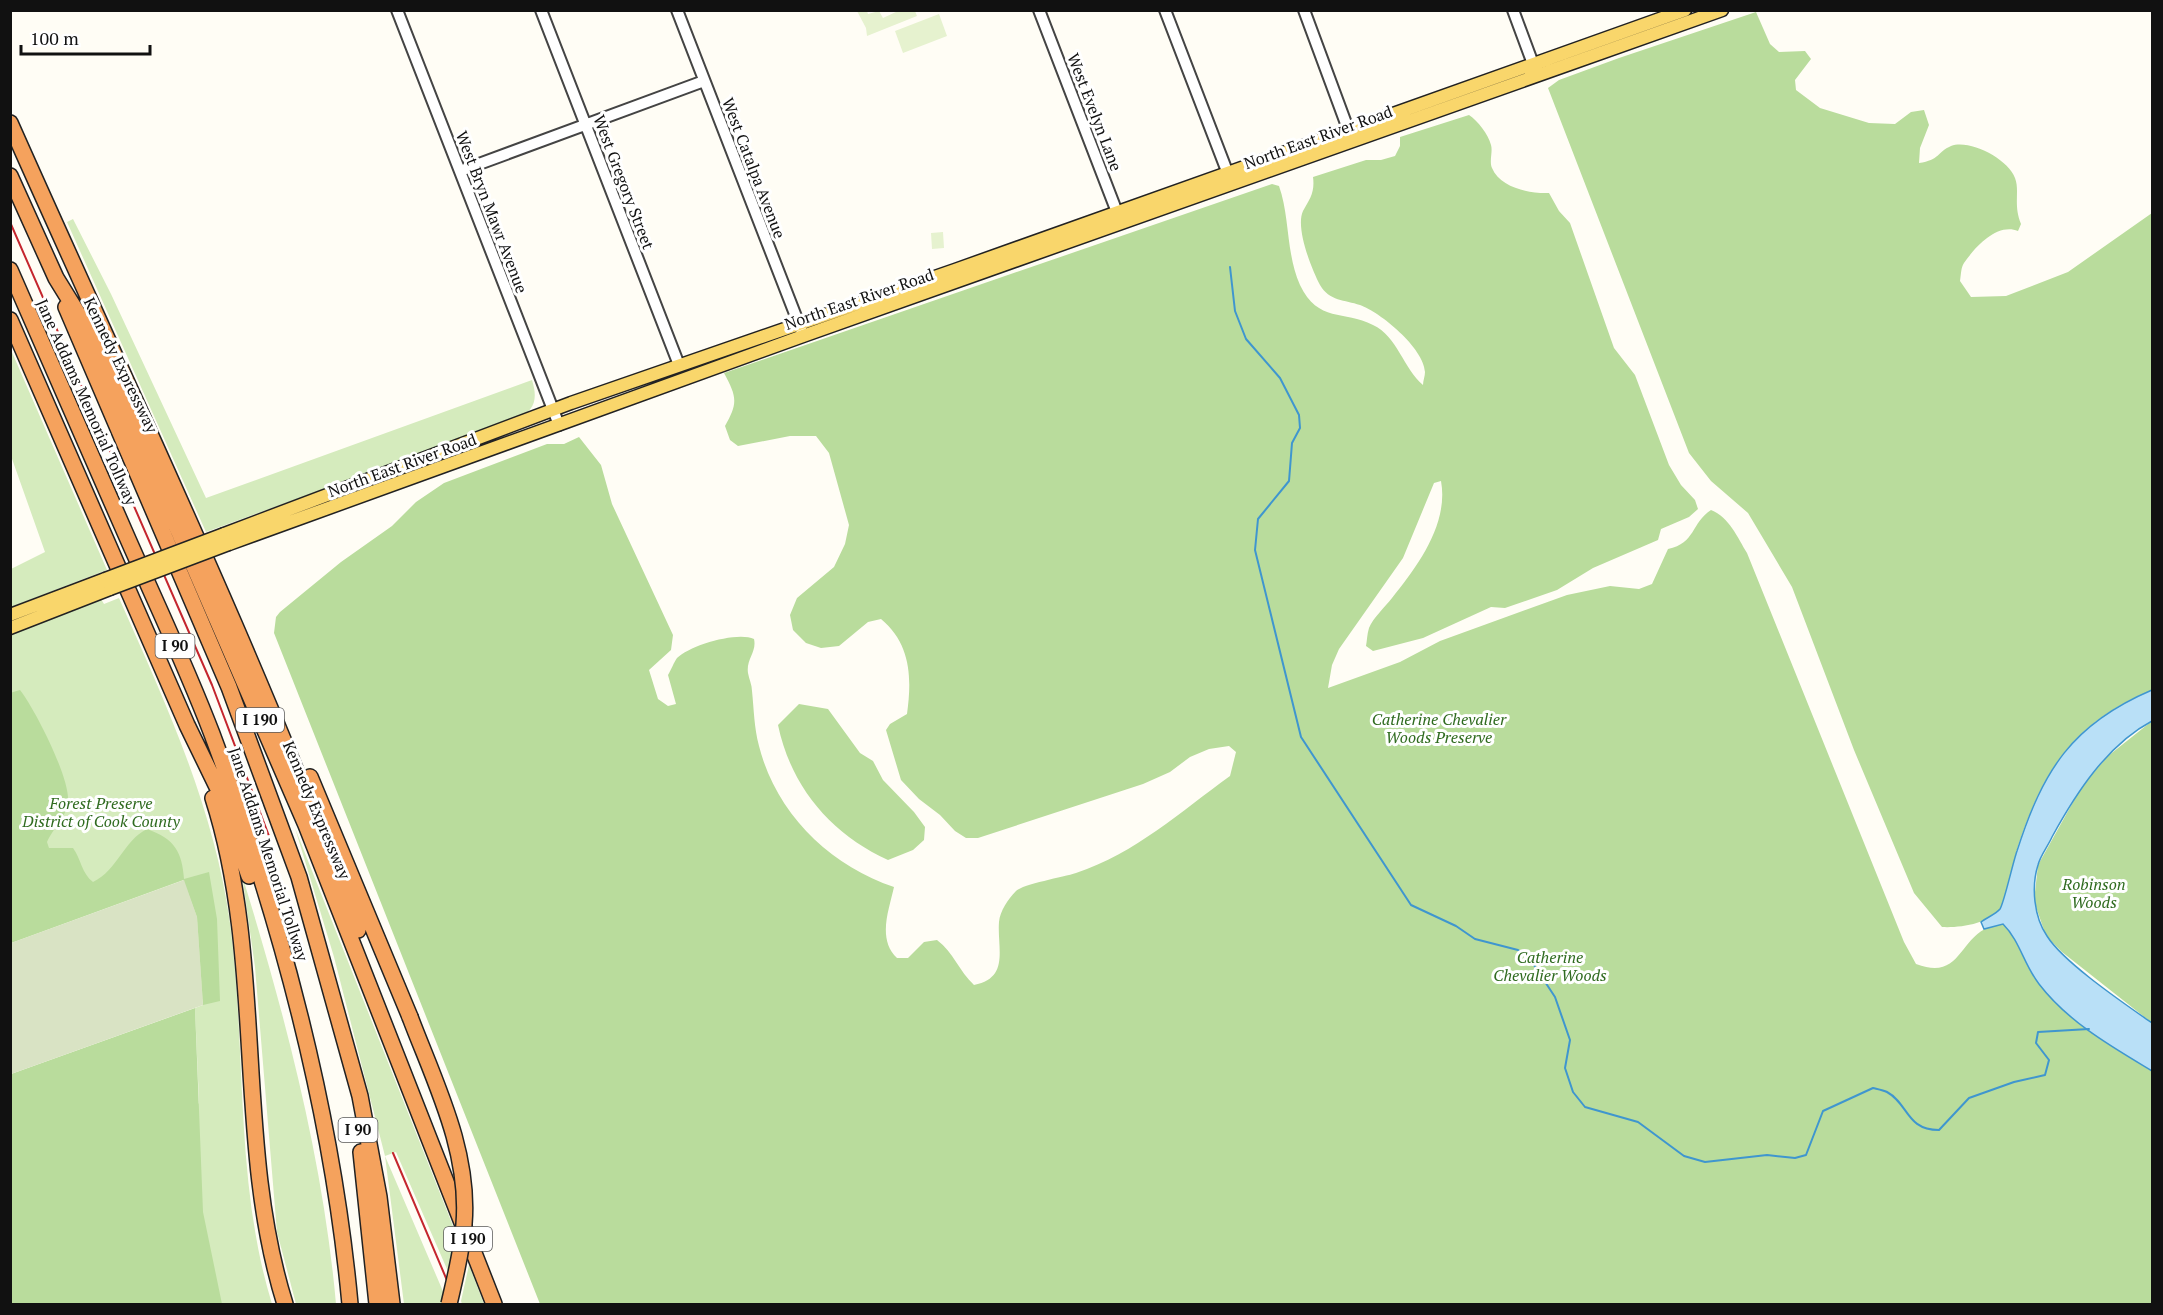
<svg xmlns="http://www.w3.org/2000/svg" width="2163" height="1315" font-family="'PT Serif',serif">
  <rect width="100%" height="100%" fill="#fffdf5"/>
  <!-- green -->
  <path fill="#d5ebbd" d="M73 219 111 294 206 498 532 380C538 399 535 411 516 419L206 532 67 222Z
    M11 350 107 570 11 607V569L45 552 11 456Z
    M119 598C166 704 214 807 230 923 247 1050 234 1180 272 1304H26L199 1103 195 1008 203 1005 184 880 11 943V633L101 599 104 604Z
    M295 828 457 1236 450 1276 396 1152 385 1156 445 1296 443 1304H404L385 1156 334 957Z
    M242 875C285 1015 323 1158 336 1304H296L277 1232 255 967Z
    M469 1265 484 1304H462L461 1301Z"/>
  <!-- forest -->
  <path fill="#b9dc9c" d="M1756 12 1770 44 1779 52 1805 51 1811 59 1795 80 1796 90 1820 108 1869 123 1895 124 1911 112 1924 110 1929 125 1920 148 1919 163C1940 160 1937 152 1951 146 1970 139 2008 159 2015 178 2020 191 2013 205 2021 224L2018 231C1997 223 1976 246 1964 263 1961 267 1961 275 1960 281L1971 297 2006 296 2068 272 2152 213V690C2075 722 2044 767 2018 846 2014 859 2006 898 2001 907 1991 924 1959 928 1942 927L1914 893 1854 750 1792 587 1748 513 1711 481 1689 453 1548 88 1559 80 1619 58Z
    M1469 115C1478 121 1488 134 1491 145 1493 152 1489 161 1492 168 1500 188 1531 194 1549 193L1559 211 1570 223 1614 348 1635 375 1669 465 1681 485 1695 500 1698 509 1689 517 1661 529 1658 540 1593 568 1557 590 1505 608 1491 607 1423 638 1373 651 1366 646C1367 641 1367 634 1369 628 1373 618 1385 607 1392 598 1417 567 1449 524 1441 481L1434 483 1403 558 1339 649 1332 665 1328 688 1400 662 1440 641 1567 595 1610 586 1639 589 1652 584 1668 549C1696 543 1691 523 1711 510 1729 517 1738 538 1747 553L1904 942 1916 964C1959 980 1958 943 1985 929 1990 926 1998 925 2003 924 2020 941 2024 965 2039 984 2068 1022 2112 1047 2152 1071V1304H540L274 633 276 617 280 612 341 562 392 526 416 502 444 483 547 444H564L579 437 601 465 612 504 673 635 671 650 649 670 658 699 668 706 676 704 668 675C671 670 674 662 677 658 690 645 738 631 754 639 757 652 746 659 748 673 749 679 752 685 752 691 754 710 754 727 759 746 776 813 829 865 894 887 889 910 877 939 897 958H908L924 942 937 940C954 953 959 971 974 985 1010 978 997 948 999 922 1000 911 1008 899 1016 891 1023 884 1064 877 1076 873 1136 853 1180 812 1230 776L1236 752 1229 746 1209 749 1190 757 1170 772 1143 784 978 838H966L955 831 940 815 919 799 901 780 886 730 890 724 907 714C912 678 911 644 881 619L868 622 839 646 821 648 806 643 793 630 790 615 797 598 834 567 845 544 849 525 829 453 816 436H790L738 446 730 440 725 426C738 403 737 397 724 373L1272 184 1279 186C1290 217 1286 254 1300 285 1318 323 1344 310 1373 325 1397 336 1404 369 1423 385 1423 381 1425 376 1425 372 1424 348 1380 312 1360 305 1345 300 1329 301 1320 285 1312 270 1295 228 1303 211 1310 199 1315 192 1313 177L1366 160H1381L1395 156 1400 146V137Z
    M20 690C35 709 70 778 68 801 67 817 53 828 47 842L49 848H73C81 859 82 874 93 882 118 870 123 841 147 829 175 839 182 852 184 879L209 872 217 919 220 1001 203 1005 197 917 183 880 11 943 10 693Z
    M799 704 828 709 860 753 873 761 883 780 914 812 925 827 924 840 913 850 888 860C831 834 791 787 778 725Z
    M2152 721V1023L2062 952 2046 936 2034 901 2038 865 2082 786 2108 756Z
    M195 1008 203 1212 222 1304H11V1074Z"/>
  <!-- cemetery -->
  <path fill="#d9e3c4" d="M184 880 197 917 203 1005 11 1074V943Z"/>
  <!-- pitch -->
  <path fill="#e6f2cf" d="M857 11H867L868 14 879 11 883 18 898 11H915L917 16 867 36 866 28Z
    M939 14 947 36 903 53 895 31Z
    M943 232 944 248 932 249 931 233Z"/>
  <!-- water -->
  <path fill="#b9e0f7" stroke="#3f96cf" stroke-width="1.5" d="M2152 690V721C2107 745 2076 793 2052 837 2048 846 2040 856 2038 865 2031 887 2034 917 2047 936 2064 963 2125 1004 2152 1023V1071C2112 1047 2068 1022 2039 984 2024 965 2020 941 2003 924L1984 929 1981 922C1986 918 1996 914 2000 909 2004 903 2013 862 2017 851 2043 770 2072 724 2152 690Z"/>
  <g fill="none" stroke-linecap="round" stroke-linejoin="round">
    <!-- stream -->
    <path stroke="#3f96cf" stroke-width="2" d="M1230 267 1235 311 1246 339 1280 378 1299 415 1300 428 1292 443 1289 481 1258 519 1255 550 1301 737 1411 905 1456 926 1475 939 1518 950 1532 962 1555 997 1570 1040 1565 1068 1573 1092 1585 1107 1638 1122 1684 1156 1705 1162 1767 1155 1795 1158 1806 1155 1823 1111 1873 1088C1877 1089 1883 1090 1887 1092 1909 1104 1906 1130 1939 1130L1969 1098 2014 1082 2045 1075 2049 1060 2036 1043 2038 1032 2089 1029"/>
    <!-- minor casing -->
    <g stroke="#444" stroke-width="14">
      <path id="minor" d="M397 10 559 425
        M541 10 679 365
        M677 10 802 332
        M1039 10 1120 220
        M1165 10 1230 179
        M1304 10 1351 137
        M1513 10 1536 72
        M460 171 704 81"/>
    </g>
    <!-- major casing -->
    <g stroke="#222" stroke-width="15">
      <path id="major" d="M224 534 571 403 955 270 1685 10
        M229 544 803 336 1722 10
        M10 615 105 579
        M10 628 110 589"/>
    </g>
    <!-- highway casing -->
    <g stroke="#222" stroke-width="18">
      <path id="highway" d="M10 123C129 391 256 655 358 930
        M10 176 56 278 85 325 165 500 306 825 494 1304
        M10 270C49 360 88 449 127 537 156 603 187 668 212 734 280 917 332 1110 350 1304
        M66 307 229 687 299 877 360 1096 379 1197 392 1304
        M10 320 187 725 221 795 249 876
        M310 777 410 1017
        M213 798C266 963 234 1142 285 1304
        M361 1152 377 1304"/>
    </g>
    <!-- minor -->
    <use href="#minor" stroke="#fff" stroke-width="10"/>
    <!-- major -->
    <use href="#major" stroke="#f9d66b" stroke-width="12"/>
    <!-- highway -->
    <use href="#highway" stroke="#f5a25d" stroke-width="15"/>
    <!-- rail -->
    <path stroke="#c4262e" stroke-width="2" d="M10 222 212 685 269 836
      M393 1153 457 1304"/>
    <!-- major-bridge casing -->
    <g stroke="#222" stroke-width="15" stroke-linecap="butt">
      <path id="major-bridge" d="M105 579 224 534
        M110 589 229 544"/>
    </g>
    <!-- highway-bridge casing -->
    <g stroke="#222" stroke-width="18" stroke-linecap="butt">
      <path id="highway-bridge" d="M410 1017C435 1083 470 1151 464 1224 462 1251 455 1278 449 1304"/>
    </g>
    <!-- major-bridge -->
    <use href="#major-bridge" stroke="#f9d66b" stroke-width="12"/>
    <!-- highway-bridge -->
    <use href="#highway-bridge" stroke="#f5a25d" stroke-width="15"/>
  </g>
  <g text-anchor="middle" stroke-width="6" stroke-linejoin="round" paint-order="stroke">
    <!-- shield labels -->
    <g fill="#fff" stroke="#585858" stroke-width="1.5">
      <rect x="155.5" y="634" width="39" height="24" rx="4.5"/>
      <rect x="236" y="708" width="48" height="24" rx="4.5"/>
      <rect x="338.5" y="1118" width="39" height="24" rx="4.5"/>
      <rect x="444" y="1227" width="48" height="24" rx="4.5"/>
    </g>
    <g font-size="15" font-weight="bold" fill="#111">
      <text x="175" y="651">I 90</text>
      <text x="260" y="725">I 190</text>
      <text x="358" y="1135">I 90</text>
      <text x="468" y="1244">I 190</text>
    </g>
    <!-- street labels -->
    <g font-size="16" fill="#111" stroke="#fff">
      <text transform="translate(1095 112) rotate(69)" y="6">West Evelyn Lane</text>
      <text transform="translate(1318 137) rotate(-20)" y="6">North East River Road</text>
      <text transform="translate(754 168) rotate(69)" y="6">West Catalpa Avenue</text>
      <text transform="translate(624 182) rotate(69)" y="6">West Gregory Street</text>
      <text transform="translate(492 212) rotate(69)" y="6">West Bryn Mawr Avenue</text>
      <text transform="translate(859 299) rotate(-19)" y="6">North East River Road</text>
      <text transform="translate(121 365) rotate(64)" y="6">Kennedy Expressway</text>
      <text transform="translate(87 402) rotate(66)" y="6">Jane Addams Memorial Tollway</text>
      <text transform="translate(402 465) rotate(-20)" y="6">North East River Road</text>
      <text transform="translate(317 810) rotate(67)" y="6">Kennedy Expressway</text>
      <text transform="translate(269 854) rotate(72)" y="6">Jane Addams Memorial Tollway</text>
    </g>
    <!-- park labels -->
    <g font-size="16" font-style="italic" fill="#2f6b1f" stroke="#fff">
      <text x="1439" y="725">Catherine Chevalier<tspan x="1439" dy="18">Woods Preserve</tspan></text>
      <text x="101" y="809">Forest Preserve<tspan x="101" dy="18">District of Cook County</tspan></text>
      <text x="2094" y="890">Robinson<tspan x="2094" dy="18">Woods</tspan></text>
      <text x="1550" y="963">Catherine<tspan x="1550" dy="18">Chevalier Woods</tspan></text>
    </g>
  </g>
  <!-- border -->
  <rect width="2163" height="1315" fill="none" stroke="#111111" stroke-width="24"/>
  <!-- scale -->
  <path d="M21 45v9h129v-9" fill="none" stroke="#111111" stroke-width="3"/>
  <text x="30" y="45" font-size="18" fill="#111111" stroke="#ffffff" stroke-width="4.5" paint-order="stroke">100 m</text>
</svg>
